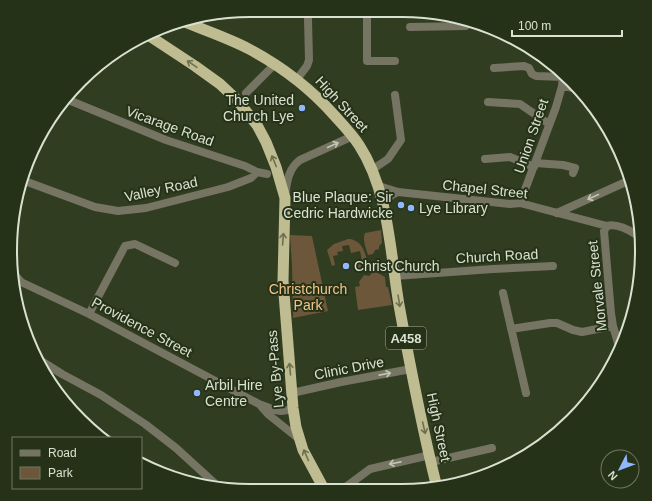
<svg xmlns="http://www.w3.org/2000/svg" width="652" height="501" font-family="Arial,sans-serif">
  <rect width="100%" height="100%" fill="#303d21"/>
  <!-- green -->
  <path fill="#6c573a" d="M381 230 382 243 379 246V249L375 250 373 254 368 255C366 248 362 240 365 233Z
    M290 235 312 236 328 311 293 318 292 265Z
    M348 239C360 239 365 250 367 261L363 262 364 266 361 269 357 270 355 262 362 261 360 251 351 253 349 245 342 246 343 251 337 252 338 255 333 256 335 265 332 266 327 250 334 244Z
    M376 272 385 277 386 287H388L392 305 358 310 355 287 360 286 359 282 364 275 369 276 372 273Z"/>
  <g fill="none" stroke-linecap="round" stroke-linejoin="round">
    <!-- minor -->
    <path stroke="#767462" stroke-width="8" d="M367 10V61H395
      M410 27 466 26 471 21
      M150 37 161 30
      M494 68 524 66 529 68 532 74 536 76 563 77
      M297 79 307 66 309 60 308 19
      M562 86 574 88
      M246 93 275 64
      M66 99 166 140 245 166 257 172 267 174
      M488 102 520 104 549 124
      M485 159 510 157 534 167
      M535 163 563 165 575 168 573 173
      M373 169 388 159 401 140 395 95
      M22 180 95 207 118 211 146 208 228 187 251 178 257 172
      M379 186 398 192 510 204 520 203 607 226C617 223 629 230 637 235
      M520 203 556 107 562 86 563 76
      M383 204 392 195 398 192
      M557 213 628 181
      M607 226 604 231 611 313 613 326 618 343
      M14 274 21 282 89 314 259 404C271 408 280 415 293 408
      M395 276 493 269 553 266
      M503 293 526 393
      M89 314 125 246 135 244 175 263
      M511 329 550 323H557L573 330 582 332 613 326
      M38 359 62 374 101 395 145 424 176 448 221 489
      M292 393 341 382 411 369
      M261 406 269 415 299 439
      M431 462 492 448
      M343 489 370 469 430 455"/>
    <!-- tertiary -->
    <path stroke="#767462" stroke-width="8" d="M285 196C287 182 288 169 300 160L353 136"/>
    <!-- trunk -->
    <path stroke="#c0bc92" stroke-width="11" d="M182 21C204 30 228 38 249 49 281 66 310 88 334 115 343 125 352 134 359 145 389 191 390 252 399 305 410 366 422 427 437 488
      M148 35 195 66 220 84 237 100 257 125 266 142 276 167 285 198 283 281 293 408 296 427 303 450 324 489"/>
  </g>
  <!-- one-way arrows -->
  <defs><path id="oneway-shaft" d="M-6 0H5M1.5-3L5.5 0L1.5 3" fill="none" stroke-width="1.6" stroke-linecap="round" stroke-linejoin="round"/></defs>
  <g stroke="#6b704e">
    <use href="#oneway-shaft" transform="translate(192 64) rotate(-146)"/>
    <use href="#oneway-shaft" transform="translate(274 161) rotate(-112)"/>
    <use href="#oneway-shaft" transform="translate(283 239) rotate(-86)"/>
    <use href="#oneway-shaft" transform="translate(399 301) rotate(81)"/>
    <use href="#oneway-shaft" transform="translate(290 369) rotate(-95)"/>
    <use href="#oneway-shaft" transform="translate(424 428) rotate(77)"/>
    <use href="#oneway-shaft" transform="translate(306 455) rotate(-114)"/>
  </g>
  <g stroke="#c0c6b5">
    <use href="#oneway-shaft" transform="translate(333 145) rotate(-24)"/>
    <use href="#oneway-shaft" transform="translate(593 197) rotate(156)"/>
    <use href="#oneway-shaft" transform="translate(385 374) rotate(-11)"/>
    <use href="#oneway-shaft" transform="translate(395 463) rotate(169)"/>
  </g>
  <!-- markers -->
  <g fill="#91b8fd" stroke="#263217" stroke-width="1.5">
    <circle cx="302" cy="108" r="4"/>
    <circle cx="401" cy="205" r="4"/>
    <circle cx="411" cy="208" r="4"/>
    <circle cx="346" cy="266" r="4"/>
    <circle cx="197" cy="393" r="4"/>
  </g>
  <g text-anchor="middle" stroke-width="4" stroke-linejoin="round" paint-order="stroke">
    <!-- shield labels -->
    <rect fill="#263217" stroke="#a3ac99" stroke-width="1" x="386" y="327" width="40" height="22" rx="3"/>
    <g font-size="13" font-weight="bold" fill="#d9e1d1">
      <text x="406" y="343">A458</text>
    </g>
    <!-- poi labels -->
    <g font-size="14" fill="#d9e1d1" stroke="#263217" text-anchor="start">
      <text x="294" y="105" text-anchor="end">The United<tspan x="294" dy="16">Church Lye</tspan></text>
      <text x="393" y="202" text-anchor="end">Blue Plaque: Sir<tspan x="393" dy="16">Cedric Hardwicke</tspan></text>
      <text x="419" y="213">Lye Library</text>
      <text x="354" y="271">Christ Church</text>
      <text x="205" y="390">Arbil Hire<tspan x="205" dy="16">Centre</tspan></text>
    </g>
    <!-- street labels -->
    <g font-size="14" fill="#d9e1d1" stroke="#263217">
      <text transform="translate(342 104) rotate(47)" y="5">High Street</text>
      <text transform="translate(170 126) rotate(20)" y="5">Vicarage Road</text>
      <text transform="translate(531 136) rotate(-71)" y="5">Union Street</text>
      <text transform="translate(161 189) rotate(-12)" y="5">Valley Road</text>
      <text transform="translate(485 189) rotate(6)" y="5">Chapel Street</text>
      <text transform="translate(497 256) rotate(-3)" y="5">Church Road</text>
      <text transform="translate(597 286) rotate(-96)" y="5">Morvale Street</text>
      <text transform="translate(142 327) rotate(28)" y="5">Providence Street</text>
      <text transform="translate(349 368) rotate(-11)" y="5">Clinic Drive</text>
      <text transform="translate(275 369) rotate(-95)" y="5">Lye By-Pass</text>
      <text transform="translate(439 427) rotate(78)" y="5">High Street</text>
    </g>
    <!-- park labels -->
    <g font-size="14" fill="#f0c68b" stroke="#263217">
      <text x="308" y="294">Christchurch<tspan x="308" dy="16">Park</tspan></text>
    </g>
  </g>
  <!-- crop -->
  <path d="M0 0H652V501H0ZM250 17H402A233 233 0 0 1 635 250V251A233 233 0 0 1 402 484H250A233 233 0 0 1 17 251V250A233 233 0 0 1 250 17Z" fill="#263217" fill-rule="evenodd"/>
  <path fill="none" stroke="#d9e1d1" stroke-width="2" d="M250 17H402A233 233 0 0 1 635 250V251A233 233 0 0 1 402 484H250A233 233 0 0 1 17 251V250A233 233 0 0 1 250 17Z"/>
  <!-- legend -->
  <rect x="12" y="437" width="130" height="52" fill="#263217" stroke="#6e7861"/>
  <rect x="20" y="450" width="20" height="6" fill="#767462" stroke="#6e7861"/>
  <text x="48" y="457" font-size="12" fill="#d9e1d1">Road</text>
  <rect x="20" y="467" width="20" height="12" fill="#6c573a" stroke="#6e7861"/>
  <text x="48" y="477" font-size="12" fill="#d9e1d1">Park</text>
  <!-- north arrow -->
  <g transform="translate(620 469) rotate(228)"><circle r="19" fill="#263217" stroke="#6e7861"/>
  <path d="M0-3L7 15L0 10L-7 15Z" fill="#91b8fd"/>
  <text y="-6" font-size="11" font-weight="bold" text-anchor="middle" fill="#d9e1d1">N</text>
  </g>
  <!-- scale -->
  <path d="M512 30v6h110v-6" fill="none" stroke="#d9e1d1" stroke-width="2"/>
  <text x="518" y="30" font-size="12" fill="#d9e1d1" stroke="#263217" stroke-width="3" paint-order="stroke">100 m</text>
</svg>
